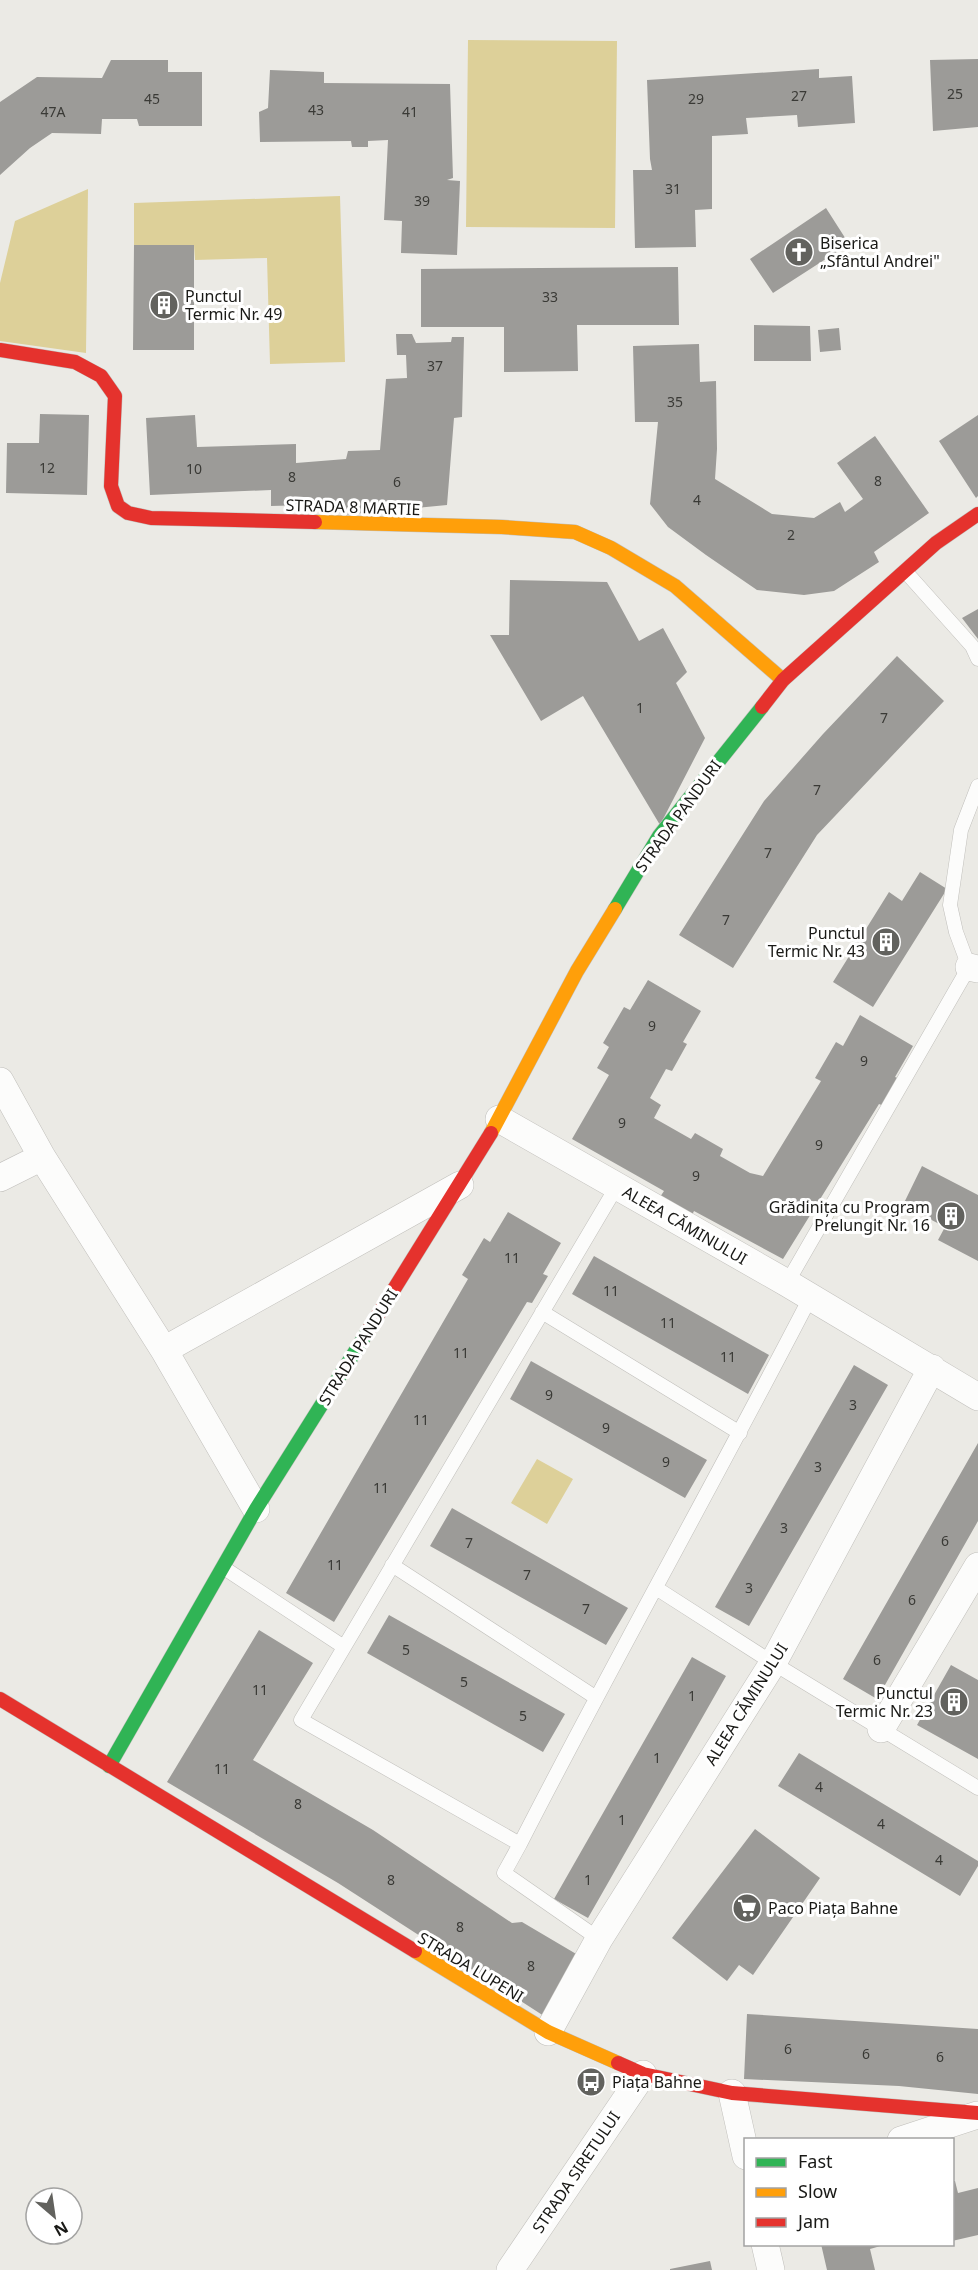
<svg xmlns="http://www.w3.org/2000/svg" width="978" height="2270" font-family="'Noto Sans',sans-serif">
  <rect width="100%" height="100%" fill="#ebeae5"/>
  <!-- green -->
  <path fill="#ddd099" d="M468 40 617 41 615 228 466 227Z
    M88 189 86 353 0 341V283L15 221Z
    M340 196 345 362 270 364 267 258 195 260 194 245H134V203Z
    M537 1459 573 1479 547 1524 511 1503Z"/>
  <!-- building -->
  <path fill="#9c9b98" d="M978 59V127L933 131 930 60Z
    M111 60H168V72H202V126H139L137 119H102L101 134 52 133 30 148 0 175V102L37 77 102 78Z
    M819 69V78L852 76 855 123 798 127 797 115 746 118 748 134 712 136V209L695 210 696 247 635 248 633 170H652L650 159 647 80Z
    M270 70 324 72V83L450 84 453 178 447 180 460 181 457 255 401 253 402 221 384 220 388 140 368 141V147H352L351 141 260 142 259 112 268 108Z
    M826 208 849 244 773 293 750 259Z
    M134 245H194V350H133Z
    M678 267 679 325H577L578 371 504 372V327H421V269Z
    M754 325 810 326 811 361H754Z
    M839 328 841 350 820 352 818 330Z
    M396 334H412L416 343 451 342 452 337H464L462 417 454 418 447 505 343 515V504L271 506V490L150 495 146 418 195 415 197 447 296 444V463L346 459 348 451 380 450 386 379 407 378 406 355H397Z
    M699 344 700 382 716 381 717 449 715 479 772 514 814 518 840 502 845 512 863 499 837 463 875 436 929 513 874 552 879 562 834 591 804 595 757 590 706 555 668 527 650 504 658 422H635L633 346Z
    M40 414 89 415 87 495 6 493 7 443H39Z
    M978 415V496L976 498 939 441Z
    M510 580 607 582 639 641 663 628 687 672 676 683 705 738 660 825 583 696 541 721 490 635H509Z
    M978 609V639L962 618Z
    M897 656 944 701 817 835 733 968 679 935 764 801 823 734Z
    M920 872 947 889 873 1007 833 982 889 892 902 901Z
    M648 980 701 1011 683 1042 687 1044 672 1071 666 1069 650 1098 661 1105 654 1118 691 1139 695 1133 723 1149 720 1156 750 1173 763 1176 821 1081 815 1078 836 1042 843 1046 860 1015 913 1046 895 1077 900 1079 884 1106 879 1104 783 1259 694 1211 692 1215 660 1197 664 1191 572 1139 609 1075 597 1068 609 1047 603 1043 624 1007 630 1010Z
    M922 1166 978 1195V1261L938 1240 945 1227 903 1205Z
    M508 1212 561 1243 543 1274 548 1276 532 1303 527 1302 334 1622 286 1593 468 1279 462 1275 484 1238 490 1242Z
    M594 1256 769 1355 748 1394 572 1294Z
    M531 1361 707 1460 685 1498 510 1399Z
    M854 1365 888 1385 749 1626 715 1607Z
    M978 1443V1521L877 1699 843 1679Z
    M452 1508 628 1608 606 1645 430 1546Z
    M389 1615 565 1714 543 1752 367 1653Z
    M259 1630 313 1663 253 1760 373 1830 512 1923 522 1922 583 1958 547 2018 338 1883 167 1782Z
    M692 1657 726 1676 588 1918 554 1899Z
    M951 1665 978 1680V1759L917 1725Z
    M799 1753 978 1861V1866L960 1896 778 1786Z
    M755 1829 820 1878 753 1975 739 1965 727 1981 672 1938Z
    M747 2014 978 2029V2094L899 2086 744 2079Z
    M952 2181H955L958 2193 978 2188V2235L952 2241Z
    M821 2244H884V2245L870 2249 875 2270H827Z
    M710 2261 712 2270H670V2269Z"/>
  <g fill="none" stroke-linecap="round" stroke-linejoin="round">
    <!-- lane casing -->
    <g stroke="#c0bfbb" stroke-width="15">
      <path id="lane" d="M905 571 972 646 978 659
        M787 1283 969 967 956 932 950 905 961 830 978 786
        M542 1312 740 1433
        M392 1565 595 1697
        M224 1568 344 1647
        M656 1588 773 1663 978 1788
        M520 1844C614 1660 716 1480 811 1296
        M599 1939 504 1873 520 1844 301 1720 617 1186"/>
    </g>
    <!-- street casing -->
    <g stroke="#c0bfbb" stroke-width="28">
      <path id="street" d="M969 967 978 969
        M0 1081 42 1157 164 1350 256 1509
        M499 1119 787 1283 978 1397
        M0 1178 42 1157
        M164 1350 460 1185
        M881 1729 978 1566
        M548 2032 599 1939 773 1663 932 1368
        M732 2093 746 2156
        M901 2140 977 2115
        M765 2244 771 2270
        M510 2270 643 2074"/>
    </g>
    <!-- fast casing -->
    <g stroke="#c0bfbb" stroke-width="15">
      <path id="fast" d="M615 909 659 836 762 707
        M109 1766 256 1509 368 1331"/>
    </g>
    <!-- slow casing -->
    <g stroke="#c0bfbb" stroke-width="15">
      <path id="slow" d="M315 522 502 527 575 532 611 548 675 586 783 680
        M491 1133 577 971 615 909
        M415 1951 548 2032 618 2063"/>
    </g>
    <!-- jam casing -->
    <g stroke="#c0bfbb" stroke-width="15">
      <path id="jam" d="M0 350 75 362 101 376 115 396 111 486 118 506 128 513 151 518 315 522
        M762 707 783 680 936 543 978 514
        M368 1331 491 1133
        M0 1699 415 1951
        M618 2063 643 2074 732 2093 978 2113"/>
    </g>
    <!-- lane -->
    <use href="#lane" stroke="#fcfcfb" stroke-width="14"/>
    <!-- street -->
    <use href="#street" stroke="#fcfcfb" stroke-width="27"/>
    <!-- fast -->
    <use href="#fast" stroke="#30b455" stroke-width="14"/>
    <!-- slow -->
    <use href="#slow" stroke="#ff9f0a" stroke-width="14"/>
    <!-- jam -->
    <use href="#jam" stroke="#e5322d" stroke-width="14"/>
  </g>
  <!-- icons -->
  <defs>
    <g id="church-disc" transform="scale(1.5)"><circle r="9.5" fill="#62625e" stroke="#fff"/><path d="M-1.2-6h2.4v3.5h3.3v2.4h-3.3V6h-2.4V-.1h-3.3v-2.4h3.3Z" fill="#fff"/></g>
    <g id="building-disc" transform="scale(1.5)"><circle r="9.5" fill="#62625e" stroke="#fff"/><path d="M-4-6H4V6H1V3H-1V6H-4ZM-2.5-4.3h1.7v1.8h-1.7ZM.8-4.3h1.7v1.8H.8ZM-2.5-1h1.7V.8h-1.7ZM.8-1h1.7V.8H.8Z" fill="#fff"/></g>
    <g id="supermarket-disc" transform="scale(1.5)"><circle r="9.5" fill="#62625e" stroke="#fff"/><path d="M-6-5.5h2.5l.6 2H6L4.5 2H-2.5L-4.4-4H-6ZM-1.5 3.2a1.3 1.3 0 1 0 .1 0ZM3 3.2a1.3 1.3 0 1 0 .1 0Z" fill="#fff"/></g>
    <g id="bus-disc" transform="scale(1.5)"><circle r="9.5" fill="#62625e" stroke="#fff"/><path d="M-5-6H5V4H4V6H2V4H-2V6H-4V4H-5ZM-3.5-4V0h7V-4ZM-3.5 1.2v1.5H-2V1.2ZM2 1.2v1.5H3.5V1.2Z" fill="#fff"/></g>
  </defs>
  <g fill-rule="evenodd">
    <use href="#church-disc" x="799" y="252"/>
    <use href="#building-disc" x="164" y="305"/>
    <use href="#building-disc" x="886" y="942"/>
    <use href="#building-disc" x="951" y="1216"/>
    <use href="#building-disc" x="954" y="1702"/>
    <use href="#supermarket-disc" x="747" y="1908"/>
    <use href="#bus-disc" x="591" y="2082"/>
  </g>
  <g text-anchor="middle" stroke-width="6" stroke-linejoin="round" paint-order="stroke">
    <!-- number labels -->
    <g font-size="14" fill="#3a3a36">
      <text x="955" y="99">25</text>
      <text x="799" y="101">27</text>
      <text x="152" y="104">45</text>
      <text x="696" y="104">29</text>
      <text x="316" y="115">43</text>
      <text x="53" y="117">47A</text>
      <text x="410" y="117">41</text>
      <text x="673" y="194">31</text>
      <text x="422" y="206">39</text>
      <text x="550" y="302">33</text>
      <text x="435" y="371">37</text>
      <text x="675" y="407">35</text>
      <text x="47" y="473">12</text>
      <text x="194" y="474">10</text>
      <text x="292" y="482">8</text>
      <text x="878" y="486">8</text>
      <text x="397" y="487">6</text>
      <text x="697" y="505">4</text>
      <text x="791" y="540">2</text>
      <text x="640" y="713">1</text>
      <text x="884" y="723">7</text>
      <text x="817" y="795">7</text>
      <text x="768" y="858">7</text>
      <text x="726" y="925">7</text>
      <text x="652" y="1031">9</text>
      <text x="864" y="1066">9</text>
      <text x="622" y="1128">9</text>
      <text x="819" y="1150">9</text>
      <text x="696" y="1181">9</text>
      <text x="512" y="1263">11</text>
      <text x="611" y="1296">11</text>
      <text x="668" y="1328">11</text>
      <text x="461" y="1358">11</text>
      <text x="728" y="1362">11</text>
      <text x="549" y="1400">9</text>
      <text x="853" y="1410">3</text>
      <text x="421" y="1425">11</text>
      <text x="606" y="1433">9</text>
      <text x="666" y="1467">9</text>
      <text x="818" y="1472">3</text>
      <text x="381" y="1493">11</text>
      <text x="784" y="1533">3</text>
      <text x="945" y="1546">6</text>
      <text x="469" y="1548">7</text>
      <text x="335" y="1570">11</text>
      <text x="527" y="1580">7</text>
      <text x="749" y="1593">3</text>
      <text x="912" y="1605">6</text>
      <text x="586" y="1614">7</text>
      <text x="406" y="1655">5</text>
      <text x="877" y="1665">6</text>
      <text x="464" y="1687">5</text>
      <text x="260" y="1695">11</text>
      <text x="692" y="1701">1</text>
      <text x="523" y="1721">5</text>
      <text x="657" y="1763">1</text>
      <text x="222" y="1774">11</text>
      <text x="819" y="1792">4</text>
      <text x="298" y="1809">8</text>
      <text x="622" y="1825">1</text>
      <text x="881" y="1829">4</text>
      <text x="939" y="1865">4</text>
      <text x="391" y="1885">8</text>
      <text x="588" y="1885">1</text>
      <text x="460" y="1932">8</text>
      <text x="531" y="1971">8</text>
      <text x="788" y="2054">6</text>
      <text x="866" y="2059">6</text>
      <text x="940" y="2062">6</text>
    </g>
    <!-- poi labels -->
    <g font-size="16" fill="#191916" stroke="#fff" text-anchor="start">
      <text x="820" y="249">Biserica<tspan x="820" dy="18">„Sfântul Andrei"</tspan></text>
      <text x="185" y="302">Punctul<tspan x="185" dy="18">Termic Nr. 49</tspan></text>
      <text x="865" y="939" text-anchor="end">Punctul<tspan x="865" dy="18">Termic Nr. 43</tspan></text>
      <text x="930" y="1213" text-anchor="end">Grădinița cu Program<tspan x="930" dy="18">Prelungit Nr. 16</tspan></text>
      <text x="933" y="1699" text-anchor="end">Punctul<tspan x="933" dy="18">Termic Nr. 23</tspan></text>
      <text x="768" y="1914">Paco Piața Bahne</text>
      <text x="612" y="2088">Piața Bahne</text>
    </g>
    <!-- street labels -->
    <g font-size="16" fill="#191916" stroke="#fff">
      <text transform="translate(353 507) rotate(2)" y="6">STRADA 8 MARTIE</text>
      <text transform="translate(678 816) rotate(-54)" y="6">STRADA PANDURI</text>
      <text transform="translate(685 1225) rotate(30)" y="6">ALEEA CĂMINULUI</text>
      <text transform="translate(358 1347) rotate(-58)" y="6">STRADA PANDURI</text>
      <text transform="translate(746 1704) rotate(-58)" y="6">ALEEA CĂMINULUI</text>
      <text transform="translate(471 1967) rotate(31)" y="6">STRADA LUPENI</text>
      <text transform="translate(576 2172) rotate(-56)" y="6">STRADA SIRETULUI</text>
    </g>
  </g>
  <!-- legend -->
  <rect x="744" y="2138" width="210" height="108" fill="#ffffff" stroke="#a3a3a2" stroke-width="1.5"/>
  <rect x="756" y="2158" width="30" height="9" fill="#30b455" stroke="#a3a3a2" stroke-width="1.5"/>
  <text x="798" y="2168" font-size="18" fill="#191916">Fast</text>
  <rect x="756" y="2188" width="30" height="9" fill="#ff9f0a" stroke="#a3a3a2" stroke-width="1.5"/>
  <text x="798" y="2198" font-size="18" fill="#191916">Slow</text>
  <rect x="756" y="2218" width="30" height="9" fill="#e5322d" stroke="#a3a3a2" stroke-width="1.5"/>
  <text x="798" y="2228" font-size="18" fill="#191916">Jam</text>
  <!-- north arrow -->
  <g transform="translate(54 2216) rotate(151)"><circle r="28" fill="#ffffff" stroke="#a3a3a2" stroke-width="1.5"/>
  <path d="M0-4.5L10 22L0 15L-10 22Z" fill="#62625e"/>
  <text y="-9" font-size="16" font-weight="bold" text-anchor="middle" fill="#191916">N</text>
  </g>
</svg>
